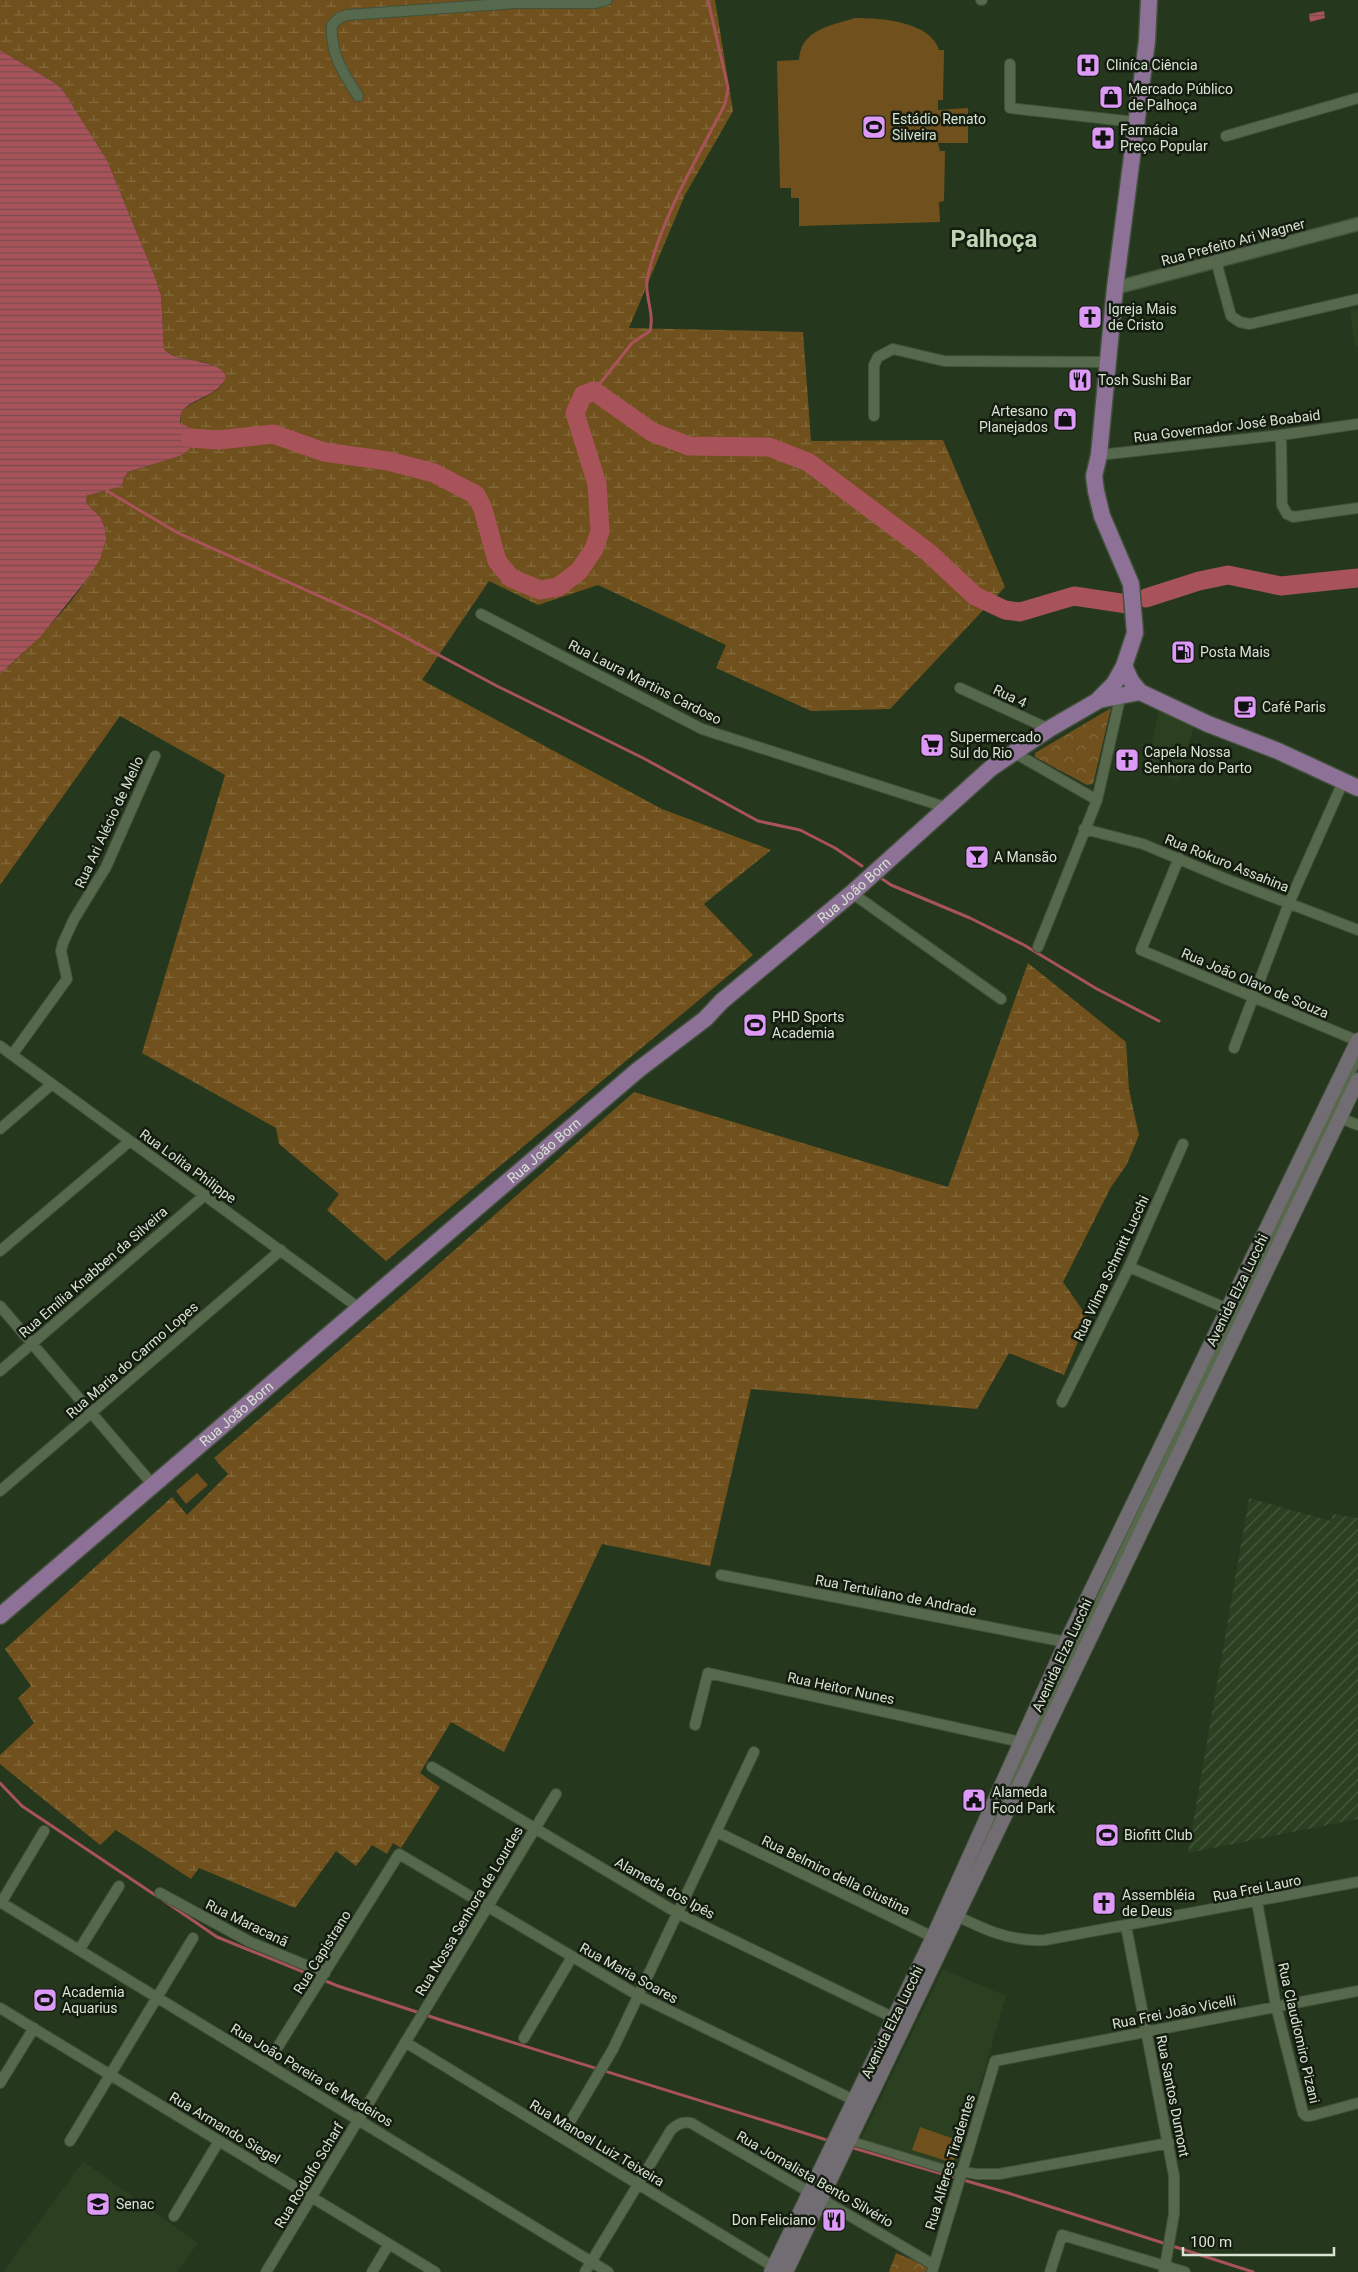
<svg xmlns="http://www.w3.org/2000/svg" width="1358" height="2272" font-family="Roboto,sans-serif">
  <defs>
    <pattern id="industrial-furrows" width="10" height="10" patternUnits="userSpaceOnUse" patternTransform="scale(1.25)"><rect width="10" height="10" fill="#2a4020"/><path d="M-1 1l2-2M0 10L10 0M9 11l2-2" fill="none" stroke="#485b40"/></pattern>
    <pattern id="wetland-marsh" width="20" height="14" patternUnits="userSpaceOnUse" patternTransform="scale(1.25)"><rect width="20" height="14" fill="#70511d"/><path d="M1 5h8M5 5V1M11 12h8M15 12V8" fill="none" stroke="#846a3d"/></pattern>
    <pattern id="park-crowns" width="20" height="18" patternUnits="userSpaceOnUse" patternTransform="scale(1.25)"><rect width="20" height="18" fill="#70511d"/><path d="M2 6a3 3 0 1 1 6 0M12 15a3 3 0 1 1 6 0" fill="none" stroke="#846a3d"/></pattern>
    <pattern id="water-rules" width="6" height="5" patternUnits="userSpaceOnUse" patternTransform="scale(1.25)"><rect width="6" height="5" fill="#a8535a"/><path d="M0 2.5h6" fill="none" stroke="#7a4c4e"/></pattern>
  </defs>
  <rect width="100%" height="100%" fill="#25371d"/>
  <!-- built -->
  <path fill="#2a4020" d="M1358 309V346L1355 347 1350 310Z
    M1159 710 1194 726 1179 781 1166 777 1168 771 1147 764Z
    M943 1969 1006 1996 956 2170 860 2141Z
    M83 2161 198 2243 177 2272H3Z"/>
  <!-- industrial -->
  <path fill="url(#industrial-furrows)" d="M1249 1498 1331 1521 1333 1514 1358 1518V1819L1188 1853Z"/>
  <!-- grass -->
  <path fill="#70511d" d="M855 18C881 18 930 21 939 50H944L943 100H938V110L968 108V143H938L940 151H945L944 201 939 202 940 222 799 226V198H791V188H780L777 61 799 60C801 29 830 26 855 18Z
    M197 1473 208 1485 186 1504 176 1491Z
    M920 2127 960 2141 953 2163 912 2150Z"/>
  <!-- wetland -->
  <path fill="url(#wetland-marsh)" d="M0 0H715L733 111 685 195 629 328 803 332 811 441 943 440 1005 587 890 709 811 711 716 668 726 645 598 585 538 605 489 581 422 680 662 809 771 850 704 904 753 955 386 1261 327 1210 339 1194 279 1144 276 1128 142 1053 225 775 120 716 0 885V674C30 648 112 569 105 528 103 517 93 512 87 504L86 496 122 486 124 478 128 472 180 456 181 413C190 399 225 395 225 376 211 354 180 366 164 349L161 295 155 277 107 160 62 89 55 83 0 50Z
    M1028 963 1126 1042 1129 1090 1139 1135 1127 1164 1111 1187 1063 1282 1088 1318 1064 1375 1009 1353 977 1409 751 1389 710 1566 602 1544 504 1752 451 1722 420 1773 440 1787 401 1848 393 1843 387 1854 372 1845 356 1866 336 1851 295 1908 199 1868 191 1879 116 1830 100 1845 0 1764V1755L34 1723 18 1698 31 1686 5 1649 172 1497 187 1515 228 1474 214 1458 417 1283 634 1092 948 1187Z"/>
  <!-- park -->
  <path fill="url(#park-crowns)" d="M1111 708 1093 784 1087 785 1035 757V753Z
    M896 2253 932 2268 931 2272H889Z"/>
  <!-- water -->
  <path fill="url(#water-rules)" d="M1324 11 1325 18 1310 22 1309 14Z
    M0 50 55 83 62 89 107 160 155 277 161 295 164 349C168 353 171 355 177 357 186 360 239 364 222 384 211 398 190 399 181 413L180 423 192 429 189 450 180 456 128 472 124 478 122 486 86 496 87 504 101 518 105 528 106 539 100 559 88 578 41 636 0 674Z"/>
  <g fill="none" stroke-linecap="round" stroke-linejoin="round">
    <!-- stream -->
    <path stroke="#a8535a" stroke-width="3" d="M594 391 632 343 650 331C655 312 643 294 648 275 663 214 697 159 725 104L728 88 708 0
      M107 491 178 533 371 619 497 686 645 759 758 821 800 830 835 848 862 866
      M878 876 891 885 970 918 1024 945 1097 989 1159 1021
      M0 1783 22 1806 158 1897
      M163 1900 217 1937 338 1986 447 2022 830 2141
      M850 2147 1008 2193 1253 2272"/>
    <!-- river -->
    <path stroke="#a8535a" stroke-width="19" d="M191 438 218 440 273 434 324 452 388 461 434 473 476 495 483 509 497 561 511 578 540 590 558 587 579 571 594 549 600 531 597 484 575 413 583 395 594 391 652 432 689 446 769 447 808 462 928 552 975 596 1005 610 1020 612 1074 596 1127 604
      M1146 598 1199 581 1228 575 1281 586 1358 578"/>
    <!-- pedestrian casing -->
    <g stroke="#42513b" stroke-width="10">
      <path id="pedestrian" d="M961 1892 1358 1058
        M849 2140 961 2174"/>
    </g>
    <!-- minor casing -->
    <g stroke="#42513b" stroke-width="12">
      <path id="minor" d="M981 0H982
        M1010 64V108L1135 122
        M358 96C343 73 330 53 332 25L339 18 347 15 516 3H596L607 0
        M1226 136 1358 98
        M1216 261 1231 316 1240 322 1250 324 1358 299
        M874 416V365L878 357 893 349 944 361 1107 362
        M1281 435 1282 505 1287 514 1293 517 1358 508
        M1099 455 1281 435 1358 424
        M481 614 702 729 945 807
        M960 688 1049 729
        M1013 752 1097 800
        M1084 829 1143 844 1226 879 1358 930
        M1179 858 1141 950 1358 1041
        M852 893 1001 999
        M1038 947 1097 800 1121 694
        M0 1046 359 1308
        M1234 1048 1289 903 1343 782
        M12 1055 67 979 61 951 63 943 74 919 106 867 155 756
        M1340 1118 1358 1125
        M0 1129 52 1084
        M0 1251 130 1141
        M1129 1267 1228 1309
        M0 1306 153 1485
        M0 1371 205 1195
        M1062 1402 1129 1267 1183 1144
        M0 1491 281 1250
        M721 1575 1066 1642
        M695 1725 708 1673 1021 1742
        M432 1767 679 1914 894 2018
        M717 1832 939 1940
        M160 1893 250 1942 325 1973
        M0 1902 608 2272
        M1257 1902 1276 2006 1303 2113 1306 2116H1310L1358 2103
        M1 1903 44 1831
        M953 1914C983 1929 1010 1942 1045 1940L1358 1882
        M1126 1926 1174 2176V2214L1164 2272
        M79 1950 119 1886
        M0 2008 435 2272
        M524 2038 572 1957
        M405 2042 774 2267
        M267 2064 399 1854 639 1996 860 2103
        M0 2083 34 2028
        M561 2137 613 2049 754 1752
        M70 2141 193 1938
        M962 2171 976 2174H999L1169 2143
        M174 2216 219 2141
        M266 2272 556 1794
        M372 2272 389 2244
        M585 2272 671 2130C677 2124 683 2121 691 2123L934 2265
        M932 2272 995 2061 1358 1991
        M1050 2272 1062 2235 1185 2272"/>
    </g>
    <!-- tertiary casing -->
    <g stroke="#42513b" stroke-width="15">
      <path id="tertiary" d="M1115 288 1358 224"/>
    </g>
    <!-- secondary casing -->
    <g stroke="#42513b" stroke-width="16">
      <path id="secondary" d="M771 2272 933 1937 1066 1642 1358 1040
        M786 2272 1358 1080"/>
    </g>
    <!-- primary casing -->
    <g stroke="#42513b" stroke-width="19">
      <g id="primary">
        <path d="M1124 666 1131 681 1140 692 1208 724 1278 751 1358 788"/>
        <path d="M1099 699 1114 684 1124 666 1135 633 1131 584 1102 516 1096 491 1094 476 1099 455 1115 288 1147 41 1149 0"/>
        <path id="s1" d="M0 1616 638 1070 705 1019 722 1001 852 893 991 768 1049 729 1099 700 1140 692"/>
      </g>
    </g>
    <!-- pedestrian -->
    <use href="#pedestrian" stroke="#56694d" stroke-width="8"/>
    <!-- minor -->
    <use href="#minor" stroke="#56694d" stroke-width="10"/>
    <!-- tertiary -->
    <use href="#tertiary" stroke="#56694d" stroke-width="12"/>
    <!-- secondary -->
    <use href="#secondary" stroke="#726d72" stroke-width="14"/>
    <!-- primary -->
    <use href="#primary" stroke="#8d7197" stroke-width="16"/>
  </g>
  <!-- icons -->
  <defs>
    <g id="hospital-square" transform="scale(1.25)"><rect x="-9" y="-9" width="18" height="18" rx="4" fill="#dc99f5" stroke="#141c10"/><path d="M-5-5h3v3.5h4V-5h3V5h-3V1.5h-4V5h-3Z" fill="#111"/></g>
    <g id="shop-square" transform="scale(1.25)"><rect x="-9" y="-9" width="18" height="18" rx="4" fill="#dc99f5" stroke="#141c10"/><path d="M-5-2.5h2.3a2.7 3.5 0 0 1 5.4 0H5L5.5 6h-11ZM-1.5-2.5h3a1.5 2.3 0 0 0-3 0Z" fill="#111"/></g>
    <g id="stadium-square" transform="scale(1.25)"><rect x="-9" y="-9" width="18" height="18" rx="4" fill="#dc99f5" stroke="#141c10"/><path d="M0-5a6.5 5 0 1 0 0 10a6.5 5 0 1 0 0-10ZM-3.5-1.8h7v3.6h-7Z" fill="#111"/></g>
    <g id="pharmacy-square" transform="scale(1.25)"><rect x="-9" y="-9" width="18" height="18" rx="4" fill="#dc99f5" stroke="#141c10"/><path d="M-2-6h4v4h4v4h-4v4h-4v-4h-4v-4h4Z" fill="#111"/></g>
    <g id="church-square" transform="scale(1.25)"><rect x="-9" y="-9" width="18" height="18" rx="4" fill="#dc99f5" stroke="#141c10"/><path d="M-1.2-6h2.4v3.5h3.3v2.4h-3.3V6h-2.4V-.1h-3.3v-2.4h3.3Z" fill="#111"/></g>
    <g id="restaurant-square" transform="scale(1.25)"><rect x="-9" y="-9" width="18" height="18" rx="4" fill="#dc99f5" stroke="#141c10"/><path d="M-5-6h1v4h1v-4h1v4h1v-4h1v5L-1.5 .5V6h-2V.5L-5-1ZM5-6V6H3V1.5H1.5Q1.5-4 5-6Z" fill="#111"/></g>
    <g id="fuel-square" transform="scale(1.25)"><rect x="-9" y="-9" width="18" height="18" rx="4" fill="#dc99f5" stroke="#141c10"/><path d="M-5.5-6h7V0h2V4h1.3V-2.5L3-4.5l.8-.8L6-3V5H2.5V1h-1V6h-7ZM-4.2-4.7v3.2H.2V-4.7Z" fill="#111"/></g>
    <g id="cafe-square" transform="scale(1.25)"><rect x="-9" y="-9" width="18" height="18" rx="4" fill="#dc99f5" stroke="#141c10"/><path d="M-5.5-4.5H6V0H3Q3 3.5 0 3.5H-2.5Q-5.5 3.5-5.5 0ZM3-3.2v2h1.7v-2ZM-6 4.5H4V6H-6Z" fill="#111"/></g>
    <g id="supermarket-square" transform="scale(1.25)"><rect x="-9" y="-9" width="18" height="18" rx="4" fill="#dc99f5" stroke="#141c10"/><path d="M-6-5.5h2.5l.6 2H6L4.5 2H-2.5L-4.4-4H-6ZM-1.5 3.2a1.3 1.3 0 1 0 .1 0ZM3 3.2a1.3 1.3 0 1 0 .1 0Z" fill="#111"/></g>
    <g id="bar-square" transform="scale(1.25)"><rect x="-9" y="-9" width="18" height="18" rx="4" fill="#dc99f5" stroke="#141c10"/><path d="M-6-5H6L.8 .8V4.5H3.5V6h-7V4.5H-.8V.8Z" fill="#111"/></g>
    <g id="civic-square" transform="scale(1.25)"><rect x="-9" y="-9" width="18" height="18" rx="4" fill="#dc99f5" stroke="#141c10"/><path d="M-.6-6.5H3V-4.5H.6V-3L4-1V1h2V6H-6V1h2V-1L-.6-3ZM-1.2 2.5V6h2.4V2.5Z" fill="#111"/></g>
    <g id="university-square" transform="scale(1.25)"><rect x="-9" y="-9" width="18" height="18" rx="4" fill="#dc99f5" stroke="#141c10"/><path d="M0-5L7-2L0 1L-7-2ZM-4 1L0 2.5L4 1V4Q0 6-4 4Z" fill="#111"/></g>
  </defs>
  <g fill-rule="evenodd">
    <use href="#hospital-square" x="1088" y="65"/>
    <use href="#shop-square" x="1111" y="97"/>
    <use href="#stadium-square" x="874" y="127"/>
    <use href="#pharmacy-square" x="1103" y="138"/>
    <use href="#church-square" x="1090" y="317"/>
    <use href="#restaurant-square" x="1080" y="380"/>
    <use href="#shop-square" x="1065" y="419"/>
    <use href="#fuel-square" x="1183" y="652"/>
    <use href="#cafe-square" x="1245" y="707"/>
    <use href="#supermarket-square" x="932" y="745"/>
    <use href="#church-square" x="1127" y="760"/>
    <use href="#bar-square" x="977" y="857"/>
    <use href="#stadium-square" x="755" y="1025"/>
    <use href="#civic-square" x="974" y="1800"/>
    <use href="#stadium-square" x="1107" y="1835"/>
    <use href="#church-square" x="1104" y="1903"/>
    <use href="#stadium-square" x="45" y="2000"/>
    <use href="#university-square" x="98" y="2204"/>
    <use href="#restaurant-square" x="834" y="2220"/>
  </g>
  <g text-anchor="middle" stroke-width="5" stroke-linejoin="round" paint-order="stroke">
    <!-- poi labels -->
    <g font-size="14" fill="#d8e3d3" stroke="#141c10" text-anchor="start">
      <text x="1106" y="70">Cliníca Ciência</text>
      <text x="1128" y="94">Mercado Público<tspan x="1128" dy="16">de Palhoça</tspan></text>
      <text x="892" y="124">Estádio Renato<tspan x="892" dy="16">Silveira</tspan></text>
      <text x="1120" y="135">Farmácia<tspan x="1120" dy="16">Preço Popular</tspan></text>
      <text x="1108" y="314">Igreja Mais<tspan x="1108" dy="16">de Cristo</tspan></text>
      <text x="1098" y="385">Tosh Sushi Bar</text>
      <text x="1048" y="416" text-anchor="end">Artesano<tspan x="1048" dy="16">Planejados</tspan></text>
      <text x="1200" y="657">Posta Mais</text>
      <text x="1262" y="712">Café Paris</text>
      <text x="950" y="742">Supermercado<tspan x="950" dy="16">Sul do Rio</tspan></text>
      <text x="1144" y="757">Capela Nossa<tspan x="1144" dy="16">Senhora do Parto</tspan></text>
      <text x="994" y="862">A Mansão</text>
      <text x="772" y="1022">PHD Sports<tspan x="772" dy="16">Academia</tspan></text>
      <text x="992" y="1797">Alameda<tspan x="992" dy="16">Food Park</tspan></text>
      <text x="1124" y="1840">Biofitt Club</text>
      <text x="1122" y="1900">Assembléia<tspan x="1122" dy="16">de Deus</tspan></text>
      <text x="62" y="1997">Academia<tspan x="62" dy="16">Aquarius</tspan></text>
      <text x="116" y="2209">Senac</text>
      <text x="816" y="2225" text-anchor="end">Don Feliciano</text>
    </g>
    <!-- street labels -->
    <g font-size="14" fill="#d8e3d3" stroke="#141c10">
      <text transform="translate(1233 242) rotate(-15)" y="5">Rua Prefeito Ari Wagner</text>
      <text transform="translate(1227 426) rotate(-7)" y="5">Rua Governador José Boabaid</text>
      <text transform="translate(645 682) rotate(27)" y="5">Rua Laura Martins Cardoso</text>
      <text transform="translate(1010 696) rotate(25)" y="5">Rua 4</text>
      <text transform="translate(109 822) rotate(-65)" y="5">Rua Ari Alécio de Mello</text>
      <text transform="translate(1227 863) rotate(22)" y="5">Rua Rokuro Assahina</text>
      <text dy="5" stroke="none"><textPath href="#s1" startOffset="1121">Rua João Born</textPath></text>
      <text transform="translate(1255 983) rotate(23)" y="5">Rua João Olavo de Souza</text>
      <text dy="5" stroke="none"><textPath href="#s1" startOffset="716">Rua João Born</textPath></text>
      <text transform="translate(188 1166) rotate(36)" y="5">Rua Lolita Philippe</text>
      <text transform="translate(1111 1268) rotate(-65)" y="5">Rua Vilma Schmitt Lucchi</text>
      <text transform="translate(93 1272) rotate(-41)" y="5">Rua Emília Knabben da Silveira</text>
      <text transform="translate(1237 1290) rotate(-64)" y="5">Avenida Elza Lucchi</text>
      <text transform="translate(132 1360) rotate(-41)" y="5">Rua Maria do Carmo Lopes</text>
      <text dy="5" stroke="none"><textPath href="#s1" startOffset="311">Rua João Born</textPath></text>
      <text transform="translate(896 1595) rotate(11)" y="5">Rua Tertuliano de Andrade</text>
      <text transform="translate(1062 1655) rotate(-65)" y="5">Avenida Elza Lucchi</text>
      <text transform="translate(841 1688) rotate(12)" y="5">Rua Heitor Nunes</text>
      <text transform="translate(836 1875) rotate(26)" y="5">Rua Belmiro della Giustina</text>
      <text transform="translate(665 1888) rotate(29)" y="5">Alameda dos Ipês</text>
      <text transform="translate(1257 1888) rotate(-11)" y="5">Rua Frei Lauro</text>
      <text transform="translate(469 1911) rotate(-59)" y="5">Rua Nossa Senhora de Lourdes</text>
      <text transform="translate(247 1923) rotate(26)" y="5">Rua Maracanã</text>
      <text transform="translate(322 1952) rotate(-58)" y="5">Rua Capistrano</text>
      <text transform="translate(629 1973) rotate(29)" y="5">Rua Maria Soares</text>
      <text transform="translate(1174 2012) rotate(-11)" y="5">Rua Frei João Vicelli</text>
      <text transform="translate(892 2022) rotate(-64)" y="5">Avenida Elza Lucchi</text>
      <text transform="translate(1299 2033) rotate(77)" y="5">Rua Claudiomiro Pizani</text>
      <text transform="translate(312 2075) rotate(31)" y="5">Rua João Pereira de Medeiros</text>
      <text transform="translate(1173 2096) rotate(79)" y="5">Rua Santos Dumont</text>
      <text transform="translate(225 2128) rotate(31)" y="5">Rua Armando Siegel</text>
      <text transform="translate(597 2143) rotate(31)" y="5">Rua Manoel Luiz Teixeira</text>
      <text transform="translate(950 2162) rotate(-73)" y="5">Rua Alferes Tiradentes</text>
      <text transform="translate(309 2175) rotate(-59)" y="5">Rua Rodolfo Scharf</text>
      <text transform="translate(815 2179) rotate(30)" y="5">Rua Jornalista Bento Silvério</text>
    </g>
    <!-- town labels -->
    <g font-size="24" font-weight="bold" fill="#bed4b4" stroke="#141c10">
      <text x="994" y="247">Palhoça</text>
    </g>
  </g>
  <!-- scale -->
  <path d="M1183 2247v8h151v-8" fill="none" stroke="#d8e3d3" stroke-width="2.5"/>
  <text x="1190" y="2247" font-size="15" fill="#d8e3d3" stroke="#141c10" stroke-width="4" paint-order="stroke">100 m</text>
</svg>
